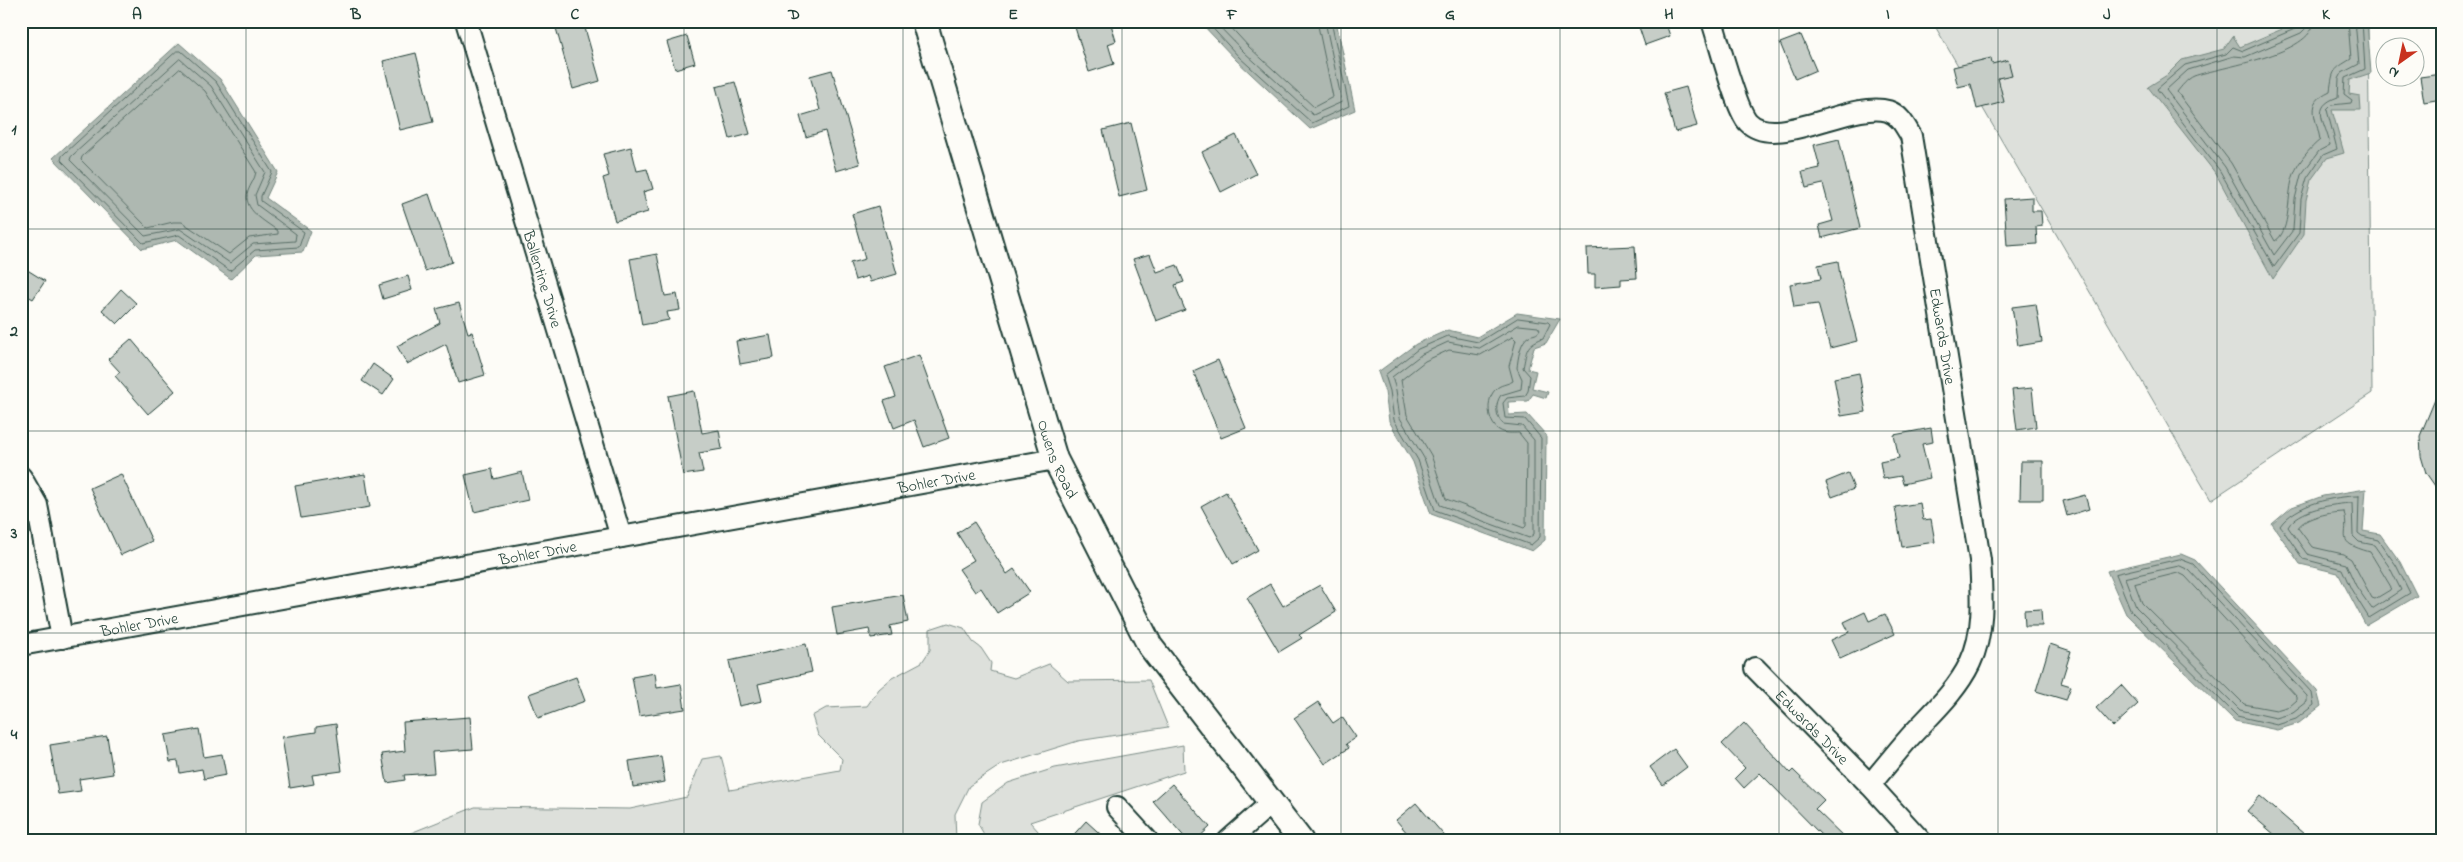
<svg xmlns="http://www.w3.org/2000/svg" width="2463" height="862" font-family="'Indie Flower',sans-serif">
  <rect width="100%" height="100%" fill="#fdfcf7"/>
  <filter id="ink" filterUnits="userSpaceOnUse"><feTurbulence type="fractalNoise" baseFrequency=".02" numOctaves="2"/><feDisplacementMap in="SourceGraphic" scale="10" xChannelSelector="R" yChannelSelector="G"/><feConvolveMatrix kernelMatrix="1 2 1 2 8 2 1 2 1" color-interpolation-filters="sRGB"/></filter>
  <g filter="url(#ink)">
    <!-- green -->
    <path fill="#dde0db" stroke="#7e8e88" d="M1932 21H2368L2372 393 2211 500Z
      M948 623 964 628 973 642 981 648 991 663 990 671 1014 678 1049 664 1068 681 1149 680 1168 727 1078 741 1001 765 969 786 955 814 956 841H391L475 807 630 809 687 797 702 759 721 756 730 790 840 770 842 759 818 735 812 716 826 708 867 706 879 689 892 678 922 662 930 650V629Z
      M1183 745 1184 771 1030 822 1047 841H988L978 824 982 802 1008 783 1055 768Z"/>
    <!-- water -->
    <path fill="#aeb8b1" stroke="#75877f" d="M1199 21H1336L1355 110 1310 129 1236 60Z
      M2301 21H2367L2371 73 2350 80 2349 94 2360 96 2361 110H2332L2344 153 2327 158 2311 180 2306 200 2304 234 2273 279 2216 174 2148 87 2167 75 2182 60 2224 49 2233 36 2240 47Z
      M179 43 220 79 278 172 266 198 311 231 303 252 256 255 231 279 177 240 142 249 53 158Z
      M1517 313 1560 319 1546 343 1534 347 1528 369 1536 371 1532 388 1548 392 1546 398 1533 394 1528 401 1508 402 1509 415 1527 414 1546 435 1545 540 1532 551 1431 514 1413 462 1389 421 1385 392 1378 372 1416 344 1448 330 1477 337Z
      M2366 489 2363 531 2380 534 2400 562 2417 596 2366 626 2338 573 2300 564 2272 524 2292 507 2323 496Z
      M2181 554 2195 560 2317 691 2321 706 2299 723 2277 730 2235 721 2126 614 2107 571Z"/>
    <g fill="none" stroke-linecap="round" stroke-linejoin="round">
      <!-- shore -->
      <path stroke="#586e66" stroke-width="1" d="M1206 21 1239 57 1312 123 1349 106 1331 21
        M1214 21 1244 52 1313 115 1342 102 1325 21
        M1225 21 1249 47 1314 107 1333 97 1317 21
        M2300 21 2297 28 2243 51 2233 47 2226 54 2185 65 2157 89 2220 171 2274 267 2299 233 2301 199 2307 178 2323 155 2337 149 2327 110 2332 105 2351 103 2352 100 2344 94 2345 78 2365 69 2362 21
        M2307 21 2306 28 2301 33 2245 57 2234 56 2188 70 2166 90 2225 167 2274 255 2293 230 2295 199 2301 175 2319 151 2330 145C2326 122 2309 107 2338 97L2339 79 2342 73 2359 64 2355 21
        M2314 21C2313 55 2219 67 2194 76 2187 79 2181 87 2177 92L2231 163 2275 241C2292 231 2286 193 2294 174 2298 162 2310 148 2320 140 2317 118 2304 103 2330 91 2333 69 2333 70 2351 59L2348 21
        M177 51H181L216 82 272 172 261 196V201L304 232 299 247 255 250 230 271 179 235 143 243 61 160 62 156Z
        M180 59 211 86 265 172 255 195 257 205 296 234 295 241 253 244 230 263 180 229 145 236 70 160 71 157Z
        M180 69 205 91 256 172C255 179 250 185 248 191 242 210 265 221 278 231V234L249 238 229 254 182 222H173L148 228 81 160 82 157Z
        M1518 318 1548 322 1550 324 1543 338C1525 345 1527 350 1523 368L1530 376 1528 391 1525 396 1507 398 1503 403 1505 418 1525 419 1541 438 1540 537 1531 545 1435 510 1418 460 1394 420 1390 391 1385 375 1418 349 1448 336 1478 342Z
        M1519 325 1538 327 1540 330C1537 335 1534 334 1529 336 1520 341 1518 359 1517 368L1522 379 1521 389 1501 395C1495 403 1495 416 1503 424L1522 426 1534 440V534L1529 538 1440 505 1424 458 1400 418 1396 390 1392 377 1422 354 1448 342 1479 348Z
        M1513 337 1516 340 1509 366 1513 381C1507 385 1500 384 1495 390 1486 399 1487 422 1499 430 1505 434 1512 433 1519 433L1527 443 1526 526 1524 528 1446 499 1431 455 1407 415 1401 380 1425 361 1449 350 1480 355Z
        M2359 496 2358 533 2362 536 2378 540 2396 565 2410 593 2369 618 2351 589 2342 569 2303 559 2280 526C2295 504 2334 496 2359 496Z
        M2352 503 2353 536 2359 542 2374 545 2390 568 2401 590 2372 609 2356 586 2346 564 2307 554 2288 527C2298 509 2333 504 2352 503Z
        M2344 512C2351 538 2332 541 2370 552L2391 587 2390 590 2375 599 2372 598 2351 559 2343 554 2312 547 2298 528C2304 517 2332 512 2344 512Z
        M2180 559 2193 564 2312 693 2314 705 2296 719 2277 725 2237 716 2131 611 2116 574Z
        M2180 566 2189 570 2307 696V702L2293 713 2276 718 2240 710 2136 607 2125 578Z
        M2179 573 2185 576 2297 697V700L2290 706 2276 710 2244 704 2142 603 2135 584Z"/>
    </g>
    <!-- building -->
    <path fill="#c6cdc7" stroke="#1f3d34" d="M554 21H583L600 81 573 89Z
      M1073 21H1110L1116 41 1108 44 1114 64 1089 72Z
      M1637 21H1665L1670 36 1645 45Z
      M1801 35 1816 70 1795 79 1780 43Z
      M687 36 695 63 675 69 667 42Z
      M416 53 433 122 400 130 383 61Z
      M1991 58 1992 64 2008 60 2012 75 1998 78 2004 102 1977 109 1971 84 1958 87 1953 67Z
      M832 70 860 164 836 171 825 131 806 137 800 116 820 110 810 76Z
      M2442 74V99L2424 102 2420 77Z
      M735 82 750 134 730 139 716 87Z
      M1686 87 1697 126 1675 132 1664 93Z
      M1131 123 1147 190 1119 197 1103 130Z
      M1236 135 1256 174 1221 192 1202 152Z
      M1839 139 1860 228 1822 238 1819 225 1833 221 1823 184 1806 188 1802 172 1820 168 1814 145Z
      M631 147 637 171 647 169 653 189 643 192 648 212 615 221 603 178 609 176 603 154Z
      M429 194 452 262 425 271 402 204Z
      M2032 197V211H2041L2042 226 2036 227 2037 244 2007 246 2004 199Z
      M878 206 897 274 870 282 868 276 855 280 850 263 865 259 852 214Z
      M1635 246 1637 278 1621 279V285L1595 287V274H1588L1587 248Z
      M657 254 665 296 677 294 680 310 667 312 669 320 642 325 630 259Z
      M1150 254 1157 272 1177 265 1184 282 1175 285 1185 310 1156 321 1133 259Z
      M1838 261 1840 276 1857 341 1830 348 1818 304 1794 307 1790 284 1821 279 1818 265Z
      M21 266 45 281 33 299 21 292Z
      M408 276 412 290 383 299 379 285Z
      M121 289 137 304 117 324 102 310Z
      M459 303 468 333 472 332 485 375 458 383 446 344 407 364 397 346 440 323 436 309Z
      M2036 304 2042 342 2018 346 2012 307Z
      M770 335 774 358 740 364 736 341Z
      M131 339 175 391 148 414 115 376 120 372 108 359Z
      M919 355 949 438 924 447 914 420 894 428 884 401 896 397 885 367Z
      M1218 360 1246 428 1221 438 1193 371Z
      M373 364 394 379 383 395 362 381Z
      M1859 373 1866 412 1841 416 1834 378Z
      M2441 385H2442V496L2426 473 2421 456 2420 436Z
      M2032 388 2036 427 2017 430 2012 390Z
      M694 391 702 433 719 430 722 449 699 453 703 472 683 475 668 396Z
      M1931 428 1933 442 1922 444 1930 478 1903 484 1901 476 1883 479 1880 462 1899 458 1894 435Z
      M2021 461H2043V500H2020Z
      M492 469 494 479 522 472 528 500 474 512 465 475Z
      M1848 473 1854 489 1832 497 1826 482Z
      M121 474 152 541 121 555 90 488Z
      M365 474 370 507 301 518 295 486Z
      M1226 492 1258 550 1233 564 1201 506Z
      M2085 495 2089 509 2067 516 2063 501Z
      M1920 503 1923 520 1931 519 1935 542 1902 547 1895 507Z
      M974 522 1007 574 1014 569 1030 592 997 613 981 588 975 592 959 569 974 560 957 533Z
      M1270 584 1283 606 1320 585 1336 612 1299 635 1302 638 1279 652 1247 598Z
      M903 595 908 622 890 626 892 635 871 638 869 629 837 635 832 607Z
      M2041 609 2042 626H2025L2024 610Z
      M1865 612 1869 621 1885 614 1895 634 1840 659 1831 640 1849 632 1844 622Z
      M806 644 812 672 758 684 762 701 739 706 729 661Z
      M2050 644 2071 651 2061 683 2071 686 2066 700 2036 691Z
      M655 673 657 688 681 684 685 709 639 716 632 677Z
      M576 677 585 701 538 718 529 694Z
      M2121 685 2138 704 2113 727 2096 708Z
      M1318 702 1333 723 1342 717 1356 737 1346 744 1349 748 1325 764 1294 718Z
      M470 717 473 749 432 752 434 773 404 775 405 780 387 783 382 754 405 751 403 722Z
      M1744 723 1790 773 1793 770 1824 800 1815 809 1848 841H1827L1760 773 1744 788 1735 778 1745 768 1722 744Z
      M336 724 342 771 312 775 314 784 290 788 282 737 316 732V727Z
      M199 729 204 757 222 754 226 775 204 779 202 769 180 773 178 761 170 762 165 735Z
      M107 736 113 774 79 779 81 791 58 794 50 745Z
      M1674 749 1687 767 1663 785 1650 767Z
      M661 756 665 782 633 787 629 761Z
      M1172 784 1210 827 1195 841H1188L1153 801Z
      M2260 796 2312 841H2282L2247 811Z
      M1416 803 1449 841H1414L1396 820Z
      M1086 821 1108 841H1068Z"/>
    <g fill="none" stroke-linecap="round" stroke-linejoin="round">
      <!-- minor casing -->
      <g stroke="#1f3d34" stroke-width="24">
        <g id="minor">
          <path id="s1" d="M466 21 621 537"/>
          <path id="s2" d="M1712 21C1719 42 1736 109 1748 122 1776 151 1852 100 1888 111 1900 115 1905 126 1911 136L1980 560C1982 594 1985 632 1970 663 1956 692 1931 714 1909 738 1896 753 1883 769 1870 785"/>
          <path d="M21 477 37 505 62 638"/>
          <path id="s3" d="M21 645 1055 459"/>
          <path id="s4" d="M1755 668 1870 785 1921 841"/>
          <path d="M1117 807 1148 841"/>
          <path d="M1228 841 1271 803"/>
        </g>
      </g>
      <!-- tertiary casing -->
      <g stroke="#1f3d34" stroke-width="28">
        <g id="tertiary">
          <path id="s5" d="M924 21 1055 459 1150 646 1301 841"/>
        </g>
      </g>
      <!-- minor -->
      <use href="#minor" stroke="#fdfcf7" stroke-width="20"/>
      <!-- tertiary -->
      <use href="#tertiary" stroke="#fdfcf7" stroke-width="24"/>
    </g>
  </g>
  <!-- grid -->
  <path fill="none" stroke="#1f3d34" stroke-width="1" stroke-opacity="0.55" d="M246 21V841M465 21V841M684 21V841M903 21V841M1122 21V841M1341 21V841M1560 21V841M1779 21V841M1998 21V841M2217 21V841M21 229H2442M21 431H2442M21 633H2442"/>
  <g text-anchor="middle" stroke-width="5" stroke-linejoin="round" paint-order="stroke">
    <!-- street labels -->
    <g font-size="16" fill="#1f3d34" stroke="#fdfcf7">
      <text dy="6" stroke="none"><textPath href="#s1" startOffset="269">Ballentine Drive</textPath></text>
      <text dy="6" stroke="none"><textPath href="#s2" startOffset="490">Edwards Drive</textPath></text>
      <text dy="6" stroke="none"><textPath href="#s5" startOffset="458">Owens Road</textPath></text>
      <text dy="6" stroke="none"><textPath href="#s3" startOffset="930">Bohler Drive</textPath></text>
      <text dy="6" stroke="none"><textPath href="#s3" startOffset="525">Bohler Drive</textPath></text>
      <text dy="6" stroke="none"><textPath href="#s3" startOffset="120">Bohler Drive</textPath></text>
      <text dy="6" stroke="none"><textPath href="#s4" startOffset="82">Edwards Drive</textPath></text>
    </g>
  </g>
  <!-- margin -->
  <rect width="2463" height="862" fill="none" stroke="#fdfcf7" stroke-width="55"/>
  <!-- north arrow -->
  <g transform="translate(2400 62) rotate(213)"><circle r="24" fill="#fdfcf7" stroke="#a4b0a9"/>
  <path d="M0-4L9 19L0 12L-9 19Z" fill="#c8321e"/>
  <text y="-8" font-size="14" font-weight="bold" text-anchor="middle" fill="#1f3d34">N</text>
  </g>
  <rect x="28" y="28" width="2408" height="806" fill="none" stroke="#1f3d34" stroke-width="2"/>
  <g font-size="16" text-anchor="middle" font-weight="bold" fill="#1f3d34">
    <text x="137" y="19">A</text>
    <text x="356" y="19">B</text>
    <text x="575" y="19">C</text>
    <text x="794" y="19">D</text>
    <text x="1013" y="19">E</text>
    <text x="1232" y="19">F</text>
    <text x="1450" y="19">G</text>
    <text x="1669" y="19">H</text>
    <text x="1888" y="19">I</text>
    <text x="2107" y="19">J</text>
    <text x="2326" y="19">K</text>
    <text x="14" y="134">1</text>
    <text x="14" y="336">2</text>
    <text x="14" y="538">3</text>
    <text x="14" y="739">4</text>
  </g>
</svg>
